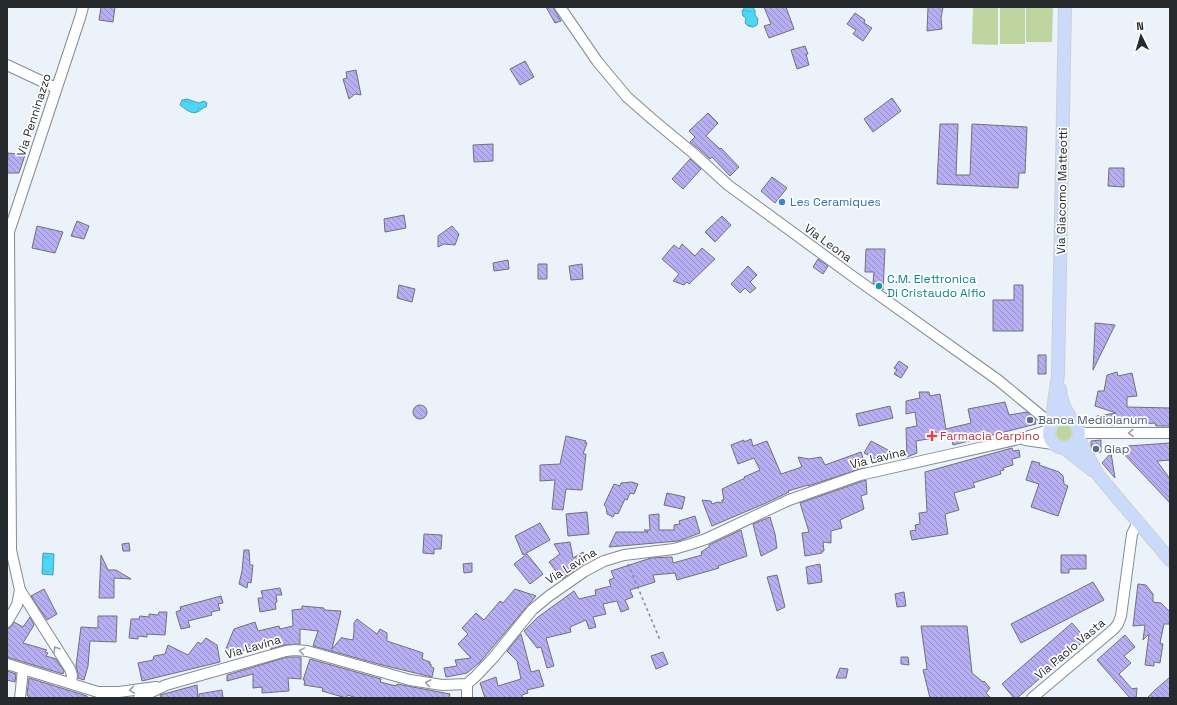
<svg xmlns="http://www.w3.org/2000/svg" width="1177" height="705" font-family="'Space Grotesk',sans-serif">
  <defs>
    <pattern id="water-ripples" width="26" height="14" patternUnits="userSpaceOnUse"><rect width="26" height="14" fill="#4ed6f5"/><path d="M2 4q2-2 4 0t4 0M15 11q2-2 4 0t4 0" fill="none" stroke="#44b8d2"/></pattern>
    <pattern id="building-back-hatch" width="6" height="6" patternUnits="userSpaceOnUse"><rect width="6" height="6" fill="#b8aef3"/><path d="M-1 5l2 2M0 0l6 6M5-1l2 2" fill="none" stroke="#968ec5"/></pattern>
  </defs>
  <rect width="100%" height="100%" fill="#ebf2f9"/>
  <!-- garden -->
  <path fill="#bed59f" d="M973 7H998V45L972 44Z
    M1000 7H1025V44H1000Z
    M1026 7H1053L1052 42H1026Z
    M1056 433a8 8 0 1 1 16 0a8 8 0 1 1-16 0Z"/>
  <!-- water -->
  <path fill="url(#water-ripples)" stroke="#42a2b9" d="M745 7H752L755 10V15L758 19 757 25 753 27 748 26 745 23 746 18 743 16 742 11Z
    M187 99 199 103 204 101 207 103 206 107C201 108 201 111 197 112 192 115 184 108 180 105L182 100Z
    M43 553 54 554 53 575 42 574Z"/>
  <!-- building -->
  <path fill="url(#building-back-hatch)" stroke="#717078" d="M101 7H115L113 22 99 20Z
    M546 7H553L561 21 555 23Z
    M764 7H786L794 29 769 38 764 26 771 24Z
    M928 7H943L941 18 942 29 927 31Z
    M855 13 865 20 864 23 872 28 863 41 853 34 856 30 847 24Z
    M805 46 808 54H806L809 65 797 69 791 50Z
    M525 61 534 77 520 85 510 69Z
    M356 70 361 95 355 94 349 99 343 79 347 78 346 72Z
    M892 98 901 111 873 132 864 119Z
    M708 113 718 123 706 136 720 149 721 148 739 167 730 176 712 157 710 159 699 149 690 142 695 137 689 131Z
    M940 124H958L956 175H970L972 124 1027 127 1025 173H1019L1018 188 937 184Z
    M493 144V161L474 162 473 145Z
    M8 153 25 155 19 173H7Z
    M690 159 701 169 683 189 672 179Z
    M1109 168H1124V187L1108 186Z
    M772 177 787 188 775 203 761 191Z
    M404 215 406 228 385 232 384 219Z
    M722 216 731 225 715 242 705 232Z
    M77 221 89 226 84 239 71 236Z
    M37 226 63 232 55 253 32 248Z
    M452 226 459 234 455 245 444 244 438 247V236Z
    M682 244 695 256 702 248 715 259 689 284 687 282 684 285 673 281 679 274 662 259 674 245 679 249Z
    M866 249H885L883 290 873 283 874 272H865Z
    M818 259 828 266 823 274 813 267Z
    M508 260 509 269 494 271 493 263Z
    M538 264H547V279H538Z
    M582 264 583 279 571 280 569 266Z
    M748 266 757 275 750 282 756 288 750 293 745 288 740 293 731 284Z
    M399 285 415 289 412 302 397 298Z
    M1014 285H1023V331H993V300H1014Z
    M1095 323 1115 325 1093 370 1095 328Z
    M1038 355H1046V374H1038Z
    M899 361 908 367 901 378 894 374 897 370 894 368Z
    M1117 372 1118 376 1132 373 1137 396 1127 397V407L1170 408V426H1156L1155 423 1142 424 1140 416 1121 420 1122 423 1114 425 1099 424 1097 416 1116 413 1095 406 1098 391H1104L1107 375Z
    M919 392H929L930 396 940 394 946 429 971 423 968 409 1005 402 1009 415 1027 412 1035 419 1036 424 953 445 951 435 916 441 917 453 907 457 906 428 917 426 915 412 906 414V401L920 398Z
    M413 412a7 7 0 1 1 14 0a7 7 0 1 1-14 0Z
    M890 406 893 418 859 426 856 414Z
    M566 436 586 441 585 443H587L583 454H586L582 490 566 489 563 510 552 509 555 480 540 481V465L560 464Z
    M751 439 753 446 767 441 781 474 802 467 798 457 809 459 821 457 825 465 861 452 866 467 808 486V485L788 491 789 492 766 503 712 526 702 500 711 501 712 504 718 502 722 503V500H724L722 489 745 478 744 477 760 470 754 458 738 464 731 445 744 440V442Z
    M1101 440V452L1094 453 1091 446V441Z
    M871 441 888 450 882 462 864 453Z
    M1170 443V460L1157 461 1170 479V503L1122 452 1128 446Z
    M1012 448 1013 451 1019 450 1020 457 1012 459 1013 465 1003 468 1004 470 1000 471 1001 474 973 483 975 487 954 493 959 510 945 514 948 534 912 540 910 531 916 530 915 525 920 524 919 513 927 512 925 472Z
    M1111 453 1115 478 1102 463Z
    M1032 461 1040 463 1039 465 1059 472 1063 476 1064 484 1068 486 1058 516 1031 507 1039 484 1026 480Z
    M866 480 867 494 861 496 864 509 840 520 842 528 831 531V543L823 542 824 551H822V553L805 556 802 533 809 532 800 503Z
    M632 482 638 484 634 494 630 493 627 500 625 499 618 514 615 513 613 517 607 514 606 507 604 505 614 484 620 486 621 483Z
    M667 493 685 497 682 509 664 505Z
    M587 512 589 534 568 536 566 514Z
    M659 514V530H674V525L680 524 679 521 695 516 700 533 678 541 609 547 616 532H648L644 530H650L649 515Z
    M770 517 775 534 777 548 761 556 753 524Z
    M540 523 550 540 523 555 515 536Z
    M741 530 747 556 718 566 719 568 677 580 675 573 653 575 655 582 630 590 633 597 625 600 629 609 621 612 617 601 603 604 606 614 593 617 596 627 589 629 586 620 570 627 571 632 546 638 554 666 547 668 541 647 537 648 524 631 538 617 574 591 579 599 596 595 595 590 611 586 609 580 614 578 611 571 651 558 672 557 673 563 702 555 701 552 709 547V545Z
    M424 534 442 535 441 549H434V554L423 553Z
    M570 542 573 558 583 552 588 561 562 579 549 562 560 554 554 544Z
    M129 543 130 551H123L122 544Z
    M244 550H249L250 565H253L251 583 248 582 247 588 239 584 242 571Z
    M527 554 543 574 530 584 514 564Z
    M101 555 108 570H116L131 579 114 578V598H99Z
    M1061 555H1086V569H1069V573H1061Z
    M472 563V572L464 573 463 564Z
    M820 564 822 582 808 584 806 567Z
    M777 575 785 607 777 611 767 577Z
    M1093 582 1104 600 1021 643 1011 624Z
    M1138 584 1146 585 1153 594V602L1161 603 1170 612V624H1164L1160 643 1163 644 1160 663 1154 662V666L1145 665 1149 634 1143 640 1145 625 1133 626Z
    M280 588 282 595H276L277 602 275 603 276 609 260 612 258 598H263L261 591Z
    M44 589 57 614 47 620 31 596Z
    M515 589 536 596 480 662 467 673 446 677 444 668 457 666 455 660 471 658 458 644 468 634 462 628 476 613 484 620 500 601 503 603Z
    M904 592 906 606 897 607 895 594Z
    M221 596 223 603 218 604 220 610 211 612 212 615 188 621 190 627 181 629 176 612 181 610 180 607Z
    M302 606 324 608V610L341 611 332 649 342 637V638L353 640 354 632V623L357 619 377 634 380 629 387 633V641L423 653 422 659 430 662 429 664H431V667L434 668 432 677 382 665 313 646 318 631 300 629V644L285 645 271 649 270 643 237 652 236 655 225 651 234 629 255 622 258 631 279 626 280 629 293 626 292 610 302 609Z
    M159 612H167L165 635 147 634V637L138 636V639L129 638 131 619H139L140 616 149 617V614L158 615Z
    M98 616H117L116 642 90 641 88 666 84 680 78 678V673L76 666 81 627 98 628Z
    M30 617 34 625 23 643 47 650 45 652 48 653 46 656 56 659 64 671 63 674 7 657V629L11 627 14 622 23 627Z
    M1072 623 1086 639 1017 698H1014L1002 684Z
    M921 626H967L972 673 983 682 984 681 990 688 986 693 991 698H930L923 670 927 669Z
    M521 634 531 672 539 670 544 686 527 690 528 693 522 695V698H485L480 683 496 677 498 686 521 679 517 661 507 651Z
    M1125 635 1135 647 1124 656 1131 663 1119 674 1132 689 1137 688 1136 698H1130L1097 660Z
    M206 638 217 645 220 662 142 681 138 663 153 660 154 656 165 654 168 645 188 655 198 642 201 644Z
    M663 652 668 664 656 669 651 656Z
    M287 657H301V679L288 678 289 691 262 693V687L253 688V674L227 681V675Z
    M901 657H908L909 665 901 664Z
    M310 659 381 679 380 682 396 686 397 684 450 694 449 698H356L348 695 346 698 322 691 323 688 304 685 305 680H303Z
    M840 668 848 669 846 678H836Z
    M7 671 16 674 15 682 7 680Z
    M1170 677V698H1147L1155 690Z
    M29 678 87 696V698H30L27 695Z
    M197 685 198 698H161L160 695Z
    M222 690 223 698H199V694Z"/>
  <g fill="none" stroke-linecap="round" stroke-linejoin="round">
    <!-- minor casing -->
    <g stroke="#848b91" stroke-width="12">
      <path id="minor" d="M560 7 597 61 627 97 652 119 693 153 728 185 855 278 998 380 1044 418 1050 428
        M7 65 56 88
        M1080 433H1170
        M1025 440 1053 444
        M7 622 17 605 20 590
        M7 664 98 692 109 698
        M71 683 72 675 70 669 20 590 11 550 9 232 80 18 83 7
        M467 684V698
        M100 692H119L156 687
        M20 698 23 669
        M139 698 166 685 286 651 295 650 307 651 410 680 442 685 467 684 476 676 494 657 532 610 549 596 585 571 604 561 624 555 674 549 691 544 706 539 789 500 860 475 1019 439 1049 430
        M1032 698 1114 629 1118 624 1121 616 1132 534 1138 522"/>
    </g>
    <!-- major casing -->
    <g stroke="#cfd0d1" stroke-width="14">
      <path id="major" d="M1060 389C1061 402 1065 410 1073 421
        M1049 433a15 15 0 1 1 30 0a15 15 0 1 1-30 0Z
        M1051 425 1058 374 1065 7
        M1079 439 1087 455 1099 476 1170 560
        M1064 448 1092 470"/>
    </g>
    <!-- path -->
    <path stroke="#868b8f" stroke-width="1.5" stroke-dasharray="3 3" stroke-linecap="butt" d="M628 564 660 640"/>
    <!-- minor -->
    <use href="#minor" stroke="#fff" stroke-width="10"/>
    <!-- major -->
    <use href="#major" stroke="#cbdafb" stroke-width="12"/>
  </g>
  <!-- one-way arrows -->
  <defs><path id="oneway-chevron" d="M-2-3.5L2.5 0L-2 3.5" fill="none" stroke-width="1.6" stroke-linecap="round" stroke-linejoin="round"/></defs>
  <g stroke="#9e9fa0">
    <use href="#oneway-chevron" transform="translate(1131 433) rotate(179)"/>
    <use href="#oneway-chevron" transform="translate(56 649) rotate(-123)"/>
    <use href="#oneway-chevron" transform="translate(302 651) rotate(-171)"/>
    <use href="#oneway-chevron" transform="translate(428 683) rotate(-169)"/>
    <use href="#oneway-chevron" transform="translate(132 690) rotate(172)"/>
  </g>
  <!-- markers -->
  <circle fill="#3f7fe0" stroke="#fff" stroke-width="1.5" cx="782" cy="202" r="4"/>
  <circle fill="#0f9aa8" stroke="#fff" stroke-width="1.5" cx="879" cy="286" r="4"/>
  <g fill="#5c6f8a" stroke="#fff" stroke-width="1.5">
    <circle cx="1030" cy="420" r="4"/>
    <circle cx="1096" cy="449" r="4"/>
  </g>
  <path fill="#e0444e" stroke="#fff" stroke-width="1.5" d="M930 430h4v4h4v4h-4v4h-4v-4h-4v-4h4z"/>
  <g text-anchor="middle" stroke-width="3.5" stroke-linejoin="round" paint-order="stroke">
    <!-- street labels -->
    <g font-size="12" fill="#272a2c" stroke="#fff">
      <text transform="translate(34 115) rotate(-72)" y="4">Via Penninazzo</text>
      <text transform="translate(1062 191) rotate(-89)" y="4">Via Giacomo Matteotti</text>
      <text transform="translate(828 243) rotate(36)" y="4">Via Leona</text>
      <text transform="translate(878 458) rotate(-14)" y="4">Via Lavina</text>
      <text transform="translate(571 566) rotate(-32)" y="4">Via Lavina</text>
      <text transform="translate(253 647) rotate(-16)" y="4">Via Lavina</text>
      <text transform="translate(1070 649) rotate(-40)" y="4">Via Paolo Vasta</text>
    </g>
    <!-- shop labels -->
    <g font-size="12" fill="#366cbe" stroke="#fff" text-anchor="start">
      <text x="790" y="206">Les Ceramiques</text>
    </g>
    <!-- culture labels -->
    <g font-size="12" fill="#0d838f" stroke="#fff" text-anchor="start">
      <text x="887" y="283">C.M. Elettronica<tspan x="887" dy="14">Di Cristaudo Alfio</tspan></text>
    </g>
    <!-- service labels -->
    <g font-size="12" fill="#4e5e75" stroke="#fff" text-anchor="start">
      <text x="1038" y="424">Banca Mediolanum</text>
      <text x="1104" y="453">Giap</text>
    </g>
    <!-- health labels -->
    <g font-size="12" fill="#be3a42" stroke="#fff" text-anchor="start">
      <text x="940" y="440">Farmacia Carpino</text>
    </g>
  </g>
  <!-- border -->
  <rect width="1177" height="705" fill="none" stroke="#272a2c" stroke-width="16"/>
  <!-- north arrow -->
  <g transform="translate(1141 36) rotate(355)" stroke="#ffffff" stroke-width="3" paint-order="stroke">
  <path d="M0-3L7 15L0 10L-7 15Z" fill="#272a2c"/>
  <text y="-6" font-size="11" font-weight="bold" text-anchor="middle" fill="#272a2c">N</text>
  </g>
</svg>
